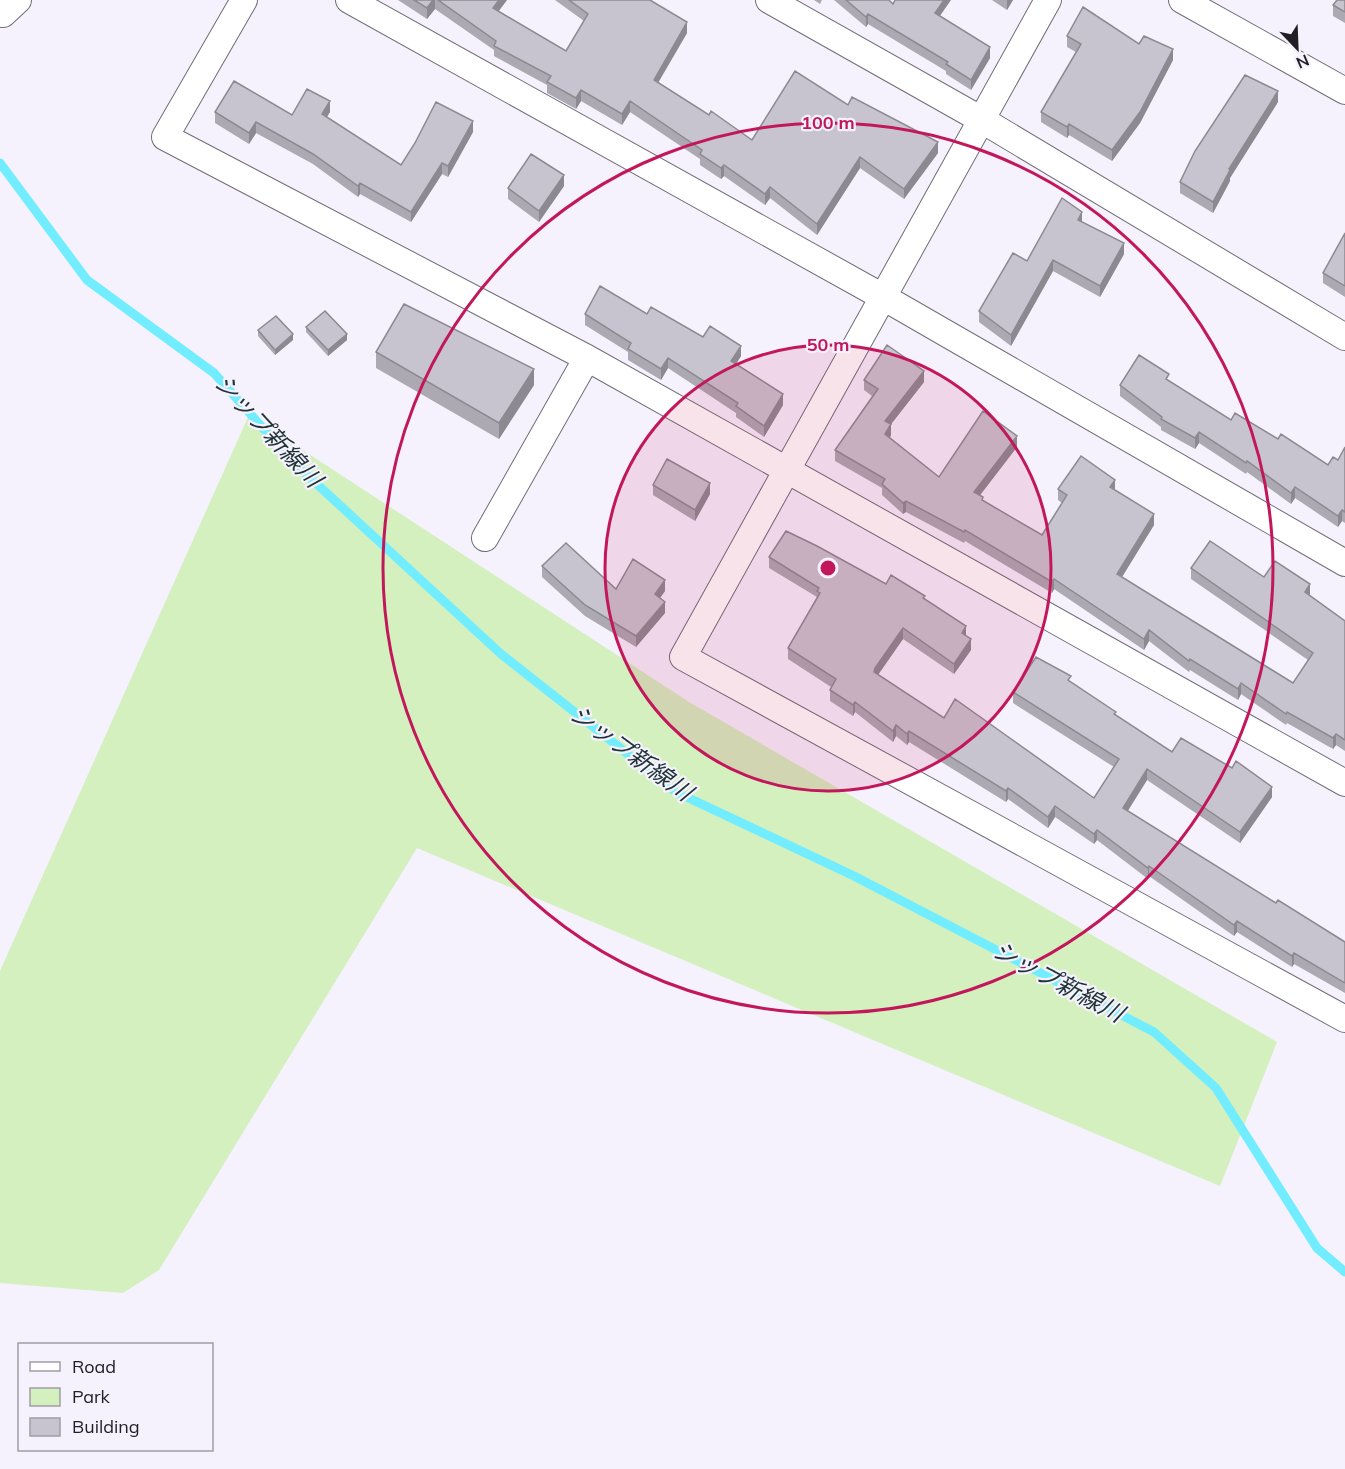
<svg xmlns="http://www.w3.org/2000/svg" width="1345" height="1469" font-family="Mulish,'Noto Sans JP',sans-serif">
  <rect width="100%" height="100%" fill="#f5f1fd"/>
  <!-- green -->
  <path fill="#d3f0be" d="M249 415 689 702 1277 1042 1220 1186 417 848 159 1270 123 1293 0 1283V971Z"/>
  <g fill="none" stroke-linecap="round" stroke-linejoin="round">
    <!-- stream -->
    <path stroke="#72ecff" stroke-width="9" d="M0 163 87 280 214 373 293 462 501 654 676 792 854 876 1154 1032 1216 1088 1317 1248 1345 1272"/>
    <!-- street casing -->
    <g stroke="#716e77" stroke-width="28">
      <path id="street" d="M244 0 165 137 587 358 1345 783
        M349 0 883 297 1345 563
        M769 0 982 120 1345 337
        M1048 0 683 657 1345 1019
        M1182 0 1345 91
        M3 14 18 0
        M485 538 587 358"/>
    </g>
    <!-- street -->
    <use href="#street" stroke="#fff" stroke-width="26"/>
  </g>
  <!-- wall -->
  <path fill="#aca9b2" d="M398 0H507L499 11 566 51 584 21 555 0H650L687 33 658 82 709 115 752 140 848 105 938 153 904 199 860 168 817 235 770 198 765 205 724 176 721 179 700 165V159L630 112 622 125 581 101 576 109 547 93V85L494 56V50L435 9 427 19Z
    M814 0H822L820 4Z
    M834 0H889L893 4 940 16 990 58 971 90 946 74V71L868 24 866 27Z
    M992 0H1013L1007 10Z
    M1345 0V23L1333 16V5Z
    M1067 36 1139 44 1173 60 1140 123 1112 161 1069 135 1067 138 1041 122V112L1076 52 1067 47Z
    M1278 102 1230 178V181L1213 213 1180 193V182Z
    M215 112 292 115 330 112 326 117 401 165 473 132 448 177 442 174 411 222 360 194 358 197 313 164 256 133 249 144 215 123Z
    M564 186 539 222 508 199V188Z
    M1082 222 1124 254 1100 297 1053 271 1011 346 979 322V311L1027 261Z
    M1345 233V297L1323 283V273Z
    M585 314H647L703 337 741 356 736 364 783 405 764 437 736 417V413L668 368 661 380 628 360V352L585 325Z
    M306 327 347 340 328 356 306 332Z
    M258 330 293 340 275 355 258 336Z
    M376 352 534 385 499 439 376 368Z
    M864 380 924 382 891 424V435L890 438 939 477 1017 447 980 495 983 500 1042 535 1062 503 1058 500V489L1115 490 1154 525 1122 577 1293 683 1308 660 1191 579V568L1264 577 1310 595 1345 621V751L1336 745 1333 749 1287 723 1286 725 1241 694 1238 700 1190 670 1189 672 1149 641 1144 650 1054 589 1052 593 965 541 964 543 906 512 903 514 882 495V488L835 461V450L872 396 864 390Z
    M1169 381 1231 420 1278 439 1328 465 1338 460 1345 447V523L1342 521 1338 527 1295 498 1291 504 1247 472 1246 474 1199 443 1195 449 1161 430V427L1120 396V385Z
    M653 485 710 494 695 521 653 495Z
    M769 557 886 584 925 599 966 636 971 650 954 674 903 639 878 675 944 718 1094 798 1114 767 1013 703V692L1071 682 1116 715 1172 752 1272 797 1240 843 1147 780 1128 811 1276 903 1345 942V993L1294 964 1292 967 1237 932 1234 936 1149 876 1148 879 1097 840 1094 844 1055 817 1048 828 1008 799 1006 802 909 742 907 745 896 736 893 742 855 712 853 716 830 701V690L831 687 788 659V648L817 597 769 568Z
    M542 566 616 589 665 591 660 598 665 613 636 647 585 616 542 577Z"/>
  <!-- shaded-wall -->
  <path fill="#8c8991" d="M433 0H435V9L427 19V8Z
    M499 0H507L493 18V8Z
    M944 0H951L935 23V13Z
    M1007 0H1013L1007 10Z
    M868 14V24L866 27V17Z
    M687 22V33L654 90V80Z
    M990 47V58L971 90V80Z
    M1173 49V60L1140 123 1112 161V150Z
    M581 90V101L576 109V98Z
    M1278 91V102L1230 178V181L1213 213V202L1229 169Z
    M330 101V112L322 125V114Z
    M630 101V112L622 125V114Z
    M473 121V132L448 177V166Z
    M256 122V133L249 144V133Z
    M1069 124V135L1067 138V127Z
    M938 142V153L904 199V189Z
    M860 157V168L817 235V224Z
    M442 163V174L411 222V212Z
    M724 165V176L721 179V168Z
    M564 175V186L539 222V211Z
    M360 183V194L358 197V186Z
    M770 187V198L765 205V194Z
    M1082 212V223L1078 220Z
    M1124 243V254L1100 297V286Z
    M1053 260V271L1011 346V335Z
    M293 334V340L275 355V350Z
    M347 334V340L328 356V350Z
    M741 346V356L731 372V361Z
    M668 358V368L661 380V369Z
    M534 369V385L499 439V423Z
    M924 371V382L885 432V421Z
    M783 394V405L764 437V426Z
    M891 424V435L885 445V434Z
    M1199 432V443L1195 449V438Z
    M1017 436V447L974 503V492Z
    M1115 480V491L1110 487Z
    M710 483V494L695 521V510Z
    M1295 487V498L1291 504V493Z
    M906 501V512L903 514V503Z
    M1342 510V521L1338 527V516Z
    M1154 514V525L1117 585V574Z
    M1054 579V589L1052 593V582Z
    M665 580V591L655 605V594Z
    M1310 584V595L1305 592Z
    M665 602V613L636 647V636Z
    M966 626V637L962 633Z
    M903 628V639L875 679 874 672 875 668Z
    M1149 630V641L1144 650V639Z
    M971 639V650L954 674V664Z
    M1241 683V694L1238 700V689Z
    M855 702V712L853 716V705Z
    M896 725V736L893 742V731Z
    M909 731V742L907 745V734Z
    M1336 734V745L1333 749V738Z
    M1147 769V780L1123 818V808Z
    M1272 787V797L1240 843V832Z
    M1008 788V799L1006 802V791Z
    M1055 806V817L1048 828V817Z
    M1097 830V840L1094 844V834Z
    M1149 866V876L1148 879V868Z
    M1237 921V932L1234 936V925Z
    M1294 953V964L1292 967V956Z"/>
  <!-- building -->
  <path fill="#c8c4cf" stroke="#8c8991" stroke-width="1.5" d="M414 0H433L427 8Z
    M438 0H499L493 8 566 51 588 14 569 0H650L687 22 654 80 709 115 711 111 752 140 795 71 848 105 852 97 938 142 904 189 860 157 817 224 770 187 765 194 724 165 721 168 700 154 702 150 630 101 622 114 581 90 576 98 547 82 551 76 494 46 496 41Z
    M846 0H889L893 4 895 0H944L935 13 990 47 971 80 946 64 948 62 868 14 866 17Z
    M1337 0H1345V12L1333 5Z
    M1083 7 1139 44 1144 36 1173 49 1140 112 1112 150 1069 124 1067 127 1041 112 1081 44 1067 36Z
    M1245 75 1278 91 1229 169 1230 170 1213 202 1180 182 1195 151Z
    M234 81 292 115 307 89 330 101 322 114 401 165 415 143 436 102 473 121 448 166 442 163 411 212 360 183 358 186 313 154 256 122 249 133 215 112Z
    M531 154 564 175 539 211 508 188Z
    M1062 198 1082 212 1078 220 1124 243 1100 286 1053 260 1011 335 979 311 1013 253 1027 261Z
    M1345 233V286L1323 273Z
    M600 286 647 314 651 307 703 337 710 326 741 346 731 361 783 394 764 426 736 406 738 403 668 358 661 369 628 349 631 343 585 314Z
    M404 304 534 369 499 423 376 352Z
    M325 311 347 334 328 350 306 327Z
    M276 316 293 334 275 350 258 330Z
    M887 345 924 371 885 421 891 424 885 434 939 477 983 411 1017 436 974 492 983 497 982 500 1042 535 1067 495 1058 489 1081 456 1115 480 1110 487 1154 514 1117 574 1293 683 1313 653 1191 568 1210 541 1264 577 1275 561 1310 584 1305 592 1345 621V740L1336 734 1333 738 1287 712 1286 714 1241 683 1238 689 1190 659 1189 661 1149 630 1144 639 1054 579 1052 582 965 530 964 532 906 501 903 503 882 484 885 479 835 450 878 389 864 380Z
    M1139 355 1169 374 1166 379 1231 420 1235 413 1278 439 1281 434 1328 465 1333 457 1338 460 1345 447V512L1342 510 1338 516 1295 487 1291 493 1247 461 1246 463 1199 432 1195 438 1161 419 1162 417 1120 385Z
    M667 459 710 483 695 510 653 485Z
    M786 531 817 546 886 584 891 575 925 596 923 598 966 626 962 633 971 639 954 664 903 628 875 668 874 672 944 718 955 699 1094 798 1119 759 1013 692 1036 657 1071 676 1068 680 1116 712 1114 714 1172 752 1181 738 1232 768 1236 761 1272 787 1240 832 1147 769 1123 808 1276 903 1278 900 1345 942V983L1294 953 1292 956 1237 921 1234 925 1149 866 1148 868 1097 830 1094 834 1055 806 1048 817 1008 788 1006 791 909 731 907 734 896 725 893 731 855 702 853 705 830 690 836 679 788 648 820 593 817 591 819 588 769 557Z
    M566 543 616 589 633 559 665 580 655 594 665 602 636 636 585 605 542 566Z"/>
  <!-- distance rings -->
  <circle cx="828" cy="568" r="223" fill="#c2185b" fill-opacity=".12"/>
  <g fill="none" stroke="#c2185b" stroke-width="3">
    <circle cx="828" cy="568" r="223"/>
    <circle cx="828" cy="568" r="445"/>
  </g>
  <g text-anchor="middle" stroke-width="4.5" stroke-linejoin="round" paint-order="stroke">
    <!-- water labels -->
    <g font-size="24" font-style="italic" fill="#1e3437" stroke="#f5f1fd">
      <text transform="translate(268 431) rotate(47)" y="8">シップ新線川</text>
      <text transform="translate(631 753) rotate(36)" y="8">シップ新線川</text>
      <text transform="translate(1058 982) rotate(28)" y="8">シップ新線川</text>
    </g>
  </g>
  <circle cx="828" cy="568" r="9" fill="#c2185b" stroke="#f5f1fd" stroke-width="3"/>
  <g font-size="18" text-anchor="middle" font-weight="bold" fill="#c2185b" stroke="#f5f1fd" stroke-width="4.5" stroke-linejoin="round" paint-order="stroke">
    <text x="828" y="129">100 m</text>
    <text x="828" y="351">50 m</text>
  </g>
  <!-- legend -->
  <rect x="18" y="1343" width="195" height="108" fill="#f5f1fd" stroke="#a09da6" stroke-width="1.5"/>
  <rect x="30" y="1362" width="30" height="9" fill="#ffffff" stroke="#a09da6" stroke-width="1.5"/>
  <text x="72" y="1373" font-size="18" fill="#211f23">Road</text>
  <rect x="30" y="1388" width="30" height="18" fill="#d3f0be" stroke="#a09da6" stroke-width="1.5"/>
  <text x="72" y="1403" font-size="18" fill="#211f23">Park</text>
  <rect x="30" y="1418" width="30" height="18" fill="#c8c4cf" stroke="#a09da6" stroke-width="1.5"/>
  <text x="72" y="1433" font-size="18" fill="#211f23">Building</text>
  <!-- north arrow -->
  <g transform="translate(1297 48) rotate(157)" stroke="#f5f1fd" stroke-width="4.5" paint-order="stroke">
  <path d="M0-4.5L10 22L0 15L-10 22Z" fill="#211f23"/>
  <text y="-9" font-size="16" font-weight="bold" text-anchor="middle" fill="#211f23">N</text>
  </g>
</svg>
